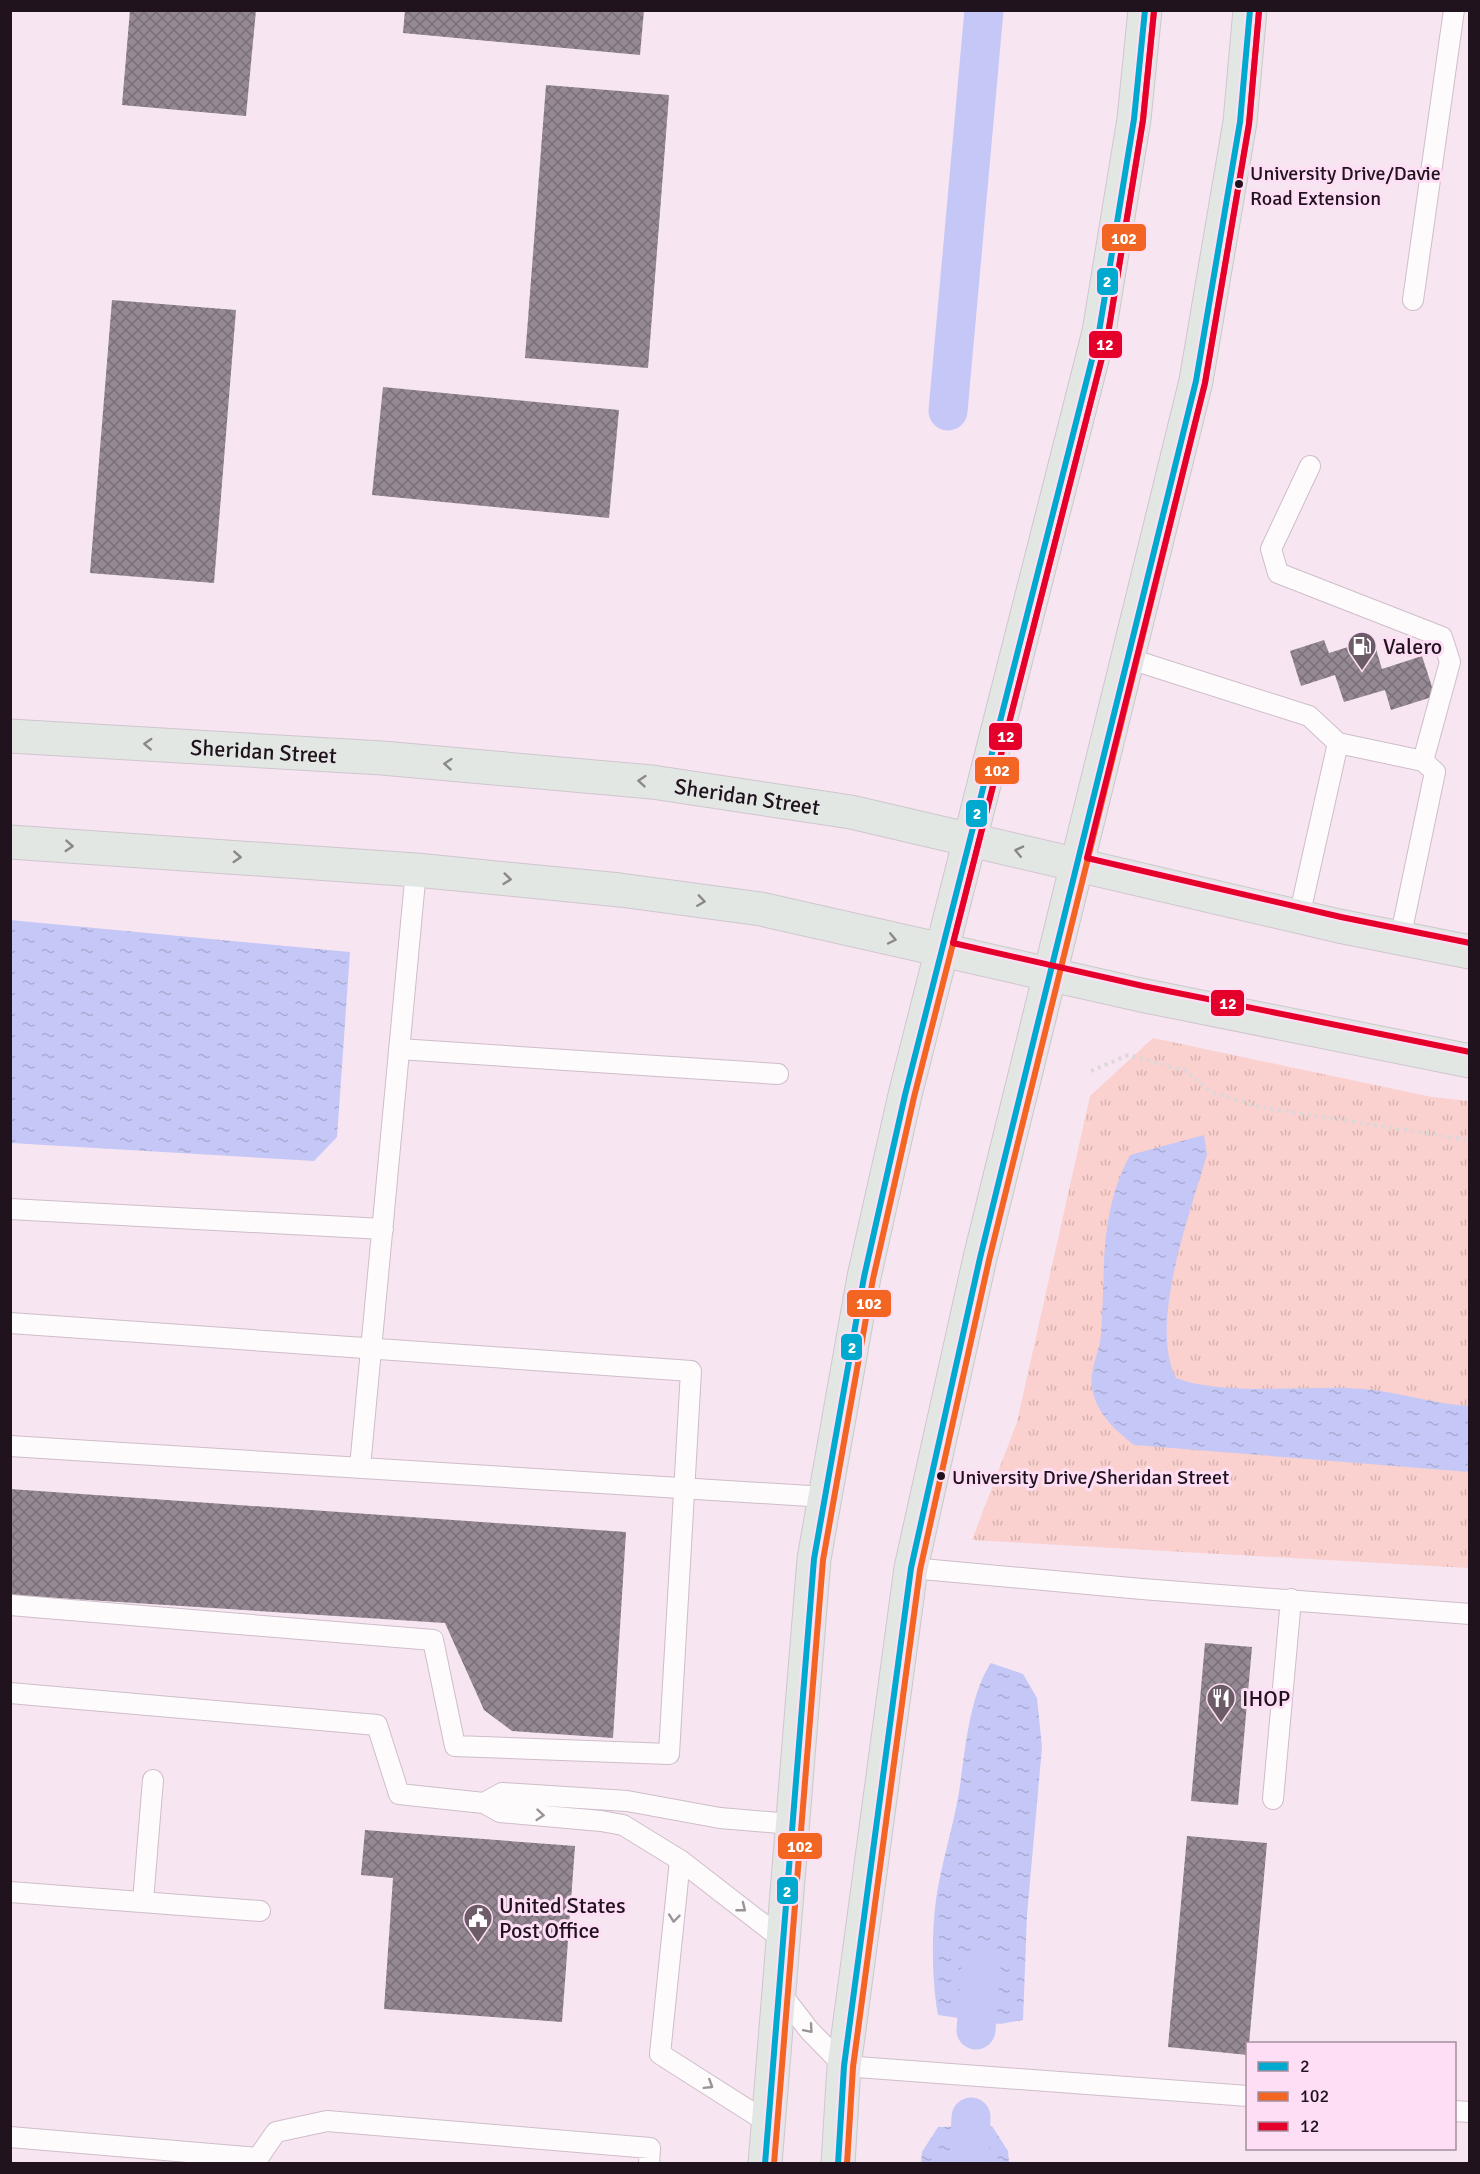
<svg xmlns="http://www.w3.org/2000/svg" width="1480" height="2174" font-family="Signika,sans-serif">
  <defs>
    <pattern id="grass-tufts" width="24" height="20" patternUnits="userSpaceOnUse" patternTransform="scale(1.5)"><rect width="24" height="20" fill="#fad1ce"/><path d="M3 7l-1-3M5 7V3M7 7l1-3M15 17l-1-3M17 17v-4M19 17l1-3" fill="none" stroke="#d6b3b0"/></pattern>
    <pattern id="water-ripples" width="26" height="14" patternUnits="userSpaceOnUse" patternTransform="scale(1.5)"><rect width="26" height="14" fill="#c5c8f6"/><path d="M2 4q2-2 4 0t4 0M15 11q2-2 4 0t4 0" fill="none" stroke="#a9abd2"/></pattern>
    <pattern id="building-cross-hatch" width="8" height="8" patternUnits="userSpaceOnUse" patternTransform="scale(1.5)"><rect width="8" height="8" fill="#958994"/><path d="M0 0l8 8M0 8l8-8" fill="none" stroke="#796f78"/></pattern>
  </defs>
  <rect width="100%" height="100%" fill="#f7e5f2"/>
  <!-- grass -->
  <path fill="url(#grass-tufts)" d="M1153 1038 1432 1097 1469 1101V1568L972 1540 1017 1422 1090 1096Z"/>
  <!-- water -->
  <path fill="url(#water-ripples)" d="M10 920 350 952 337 1137 314 1161 11 1143Z
    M1204 1135 1207 1154C1191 1212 1148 1323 1176 1378 1225 1397 1309 1384 1364 1389 1400 1392 1434 1404 1469 1406V1472L1134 1445C1115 1430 1096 1413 1092 1388 1089 1369 1100 1352 1101 1334 1106 1269 1098 1215 1130 1155Z
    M991 1663 1023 1674 1037 1698 1042 1747 1027 1915 1023 2020 1000 2024 938 2015C931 1977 931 1921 939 1882 945 1852 954 1822 959 1792 965 1754 969 1695 991 1663Z
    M992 2126 1008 2151 1009 2163H921L922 2152 938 2127Z"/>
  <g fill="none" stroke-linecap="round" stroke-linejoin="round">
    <!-- canal -->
    <path stroke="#c5c8f6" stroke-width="39" d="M948 411 984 10
      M976 2030 981 1967
      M969 2164 971 2117"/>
  </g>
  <!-- building -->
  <path fill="url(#building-cross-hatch)" d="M130 10H256L246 116 122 105Z
    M405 10H644L640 55 403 33Z
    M546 85 669 95 648 368 525 358Z
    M112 300 236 310 214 583 90 573Z
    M383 387 619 410 609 518 372 495Z
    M1373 639 1382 669 1422 656 1435 696 1391 710 1385 690 1344 702 1335 675 1301 686 1290 651 1324 640 1329 653Z
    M10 1489 626 1532 613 1738 512 1731 484 1710 445 1623 10 1595Z
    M1205 1643 1252 1647 1238 1805 1191 1801Z
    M365 1830 575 1846 562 2022 384 2009 393 1878 361 1875Z
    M1187 1836 1267 1843 1248 2055 1168 2047Z"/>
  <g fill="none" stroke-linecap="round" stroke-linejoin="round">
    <!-- service casing -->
    <g stroke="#cebec9" stroke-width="22">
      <path id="service" d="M1413 300 1454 10
        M1310 466 1271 549 1278 573 1442 637 1450 662 1423 761
        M1127 658 1309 716 1338 743 1299 917
        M1338 743 1423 761 1435 772 1400 939
        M399 1049 778 1074
        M10 1209 383 1229
        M10 1323 691 1371 669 1754 455 1746 433 1640 10 1605
        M10 1446 825 1497
        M360 1467 416 870
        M911 1568 1142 1589 1470 1614
        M10 1693 377 1725 399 1794 484 1803 500 1812 601 1821 623 1825 680 1860 782 1939
        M1273 1799 1291 1599
        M484 1803 502 1793 627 1801 720 1818 791 1824
        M680 1860 660 2054 767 2122
        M10 1892 260 1911
        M143 1901 153 1780
        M779 1991 809 2030 844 2066 1248 2096
        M1454 2111 1470 2112
        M10 2137 258 2158 276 2132 327 2121 650 2148 649 2164"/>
    </g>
    <!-- primary casing -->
    <g stroke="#cfc6cd" stroke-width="35">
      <g id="primary">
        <path id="s1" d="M10 736 382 758 652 782 851 812 1339 926 1470 952"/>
        <path d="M10 842 416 870 620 890 761 909 1141 995 1470 1061"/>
        <path d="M765 2164 814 1559 864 1277 905 1095 1099 332 1134 119 1145 10"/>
        <path d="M838 2164 844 2066 911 1568 980 1258 1196 381 1240 122 1250 10"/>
      </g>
    </g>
    <!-- path -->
    <path stroke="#ddd7db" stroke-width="4" stroke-dasharray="3 4.5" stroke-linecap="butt" d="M1091 1071 1128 1055 1186 1071 1211 1092 1259 1107 1470 1140"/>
    <!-- service -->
    <use href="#service" stroke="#fefbfd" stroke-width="20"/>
    <!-- primary -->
    <use href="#primary" stroke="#e2e7e4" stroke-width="33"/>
    <!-- bus-1 casing -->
    <g stroke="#fedef5" stroke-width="10">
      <path id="bus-1" d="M765 2164 814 1559 864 1277 905 1095 1099 332 1134 119 1145 10
        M838 2164 844 2066 911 1568 980 1258 1196 381 1240 122 1250 10"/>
    </g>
    <!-- bus-2 casing -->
    <g stroke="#fedef5" stroke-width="10">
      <path id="bus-2" d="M774 2164 823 1560 873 1279 914 1097 1108 334 1143 120 1154 11
        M847 2164 853 2067 920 1570 989 1260 1205 383 1249 124 1259 11"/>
    </g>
    <!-- bus-3 casing -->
    <g stroke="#fedef5" stroke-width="10">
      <path id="bus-3" d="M1154 11 1143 120 1108 334 953 943 1143 986 1470 1052
        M1259 11 1249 124 1205 383 1087 858 1341 917 1470 943"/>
    </g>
    <!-- bus-1 -->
    <use href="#bus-1" stroke="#00a9ce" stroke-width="6"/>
    <!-- bus-2 -->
    <use href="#bus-2" stroke="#f26522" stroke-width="6"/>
    <!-- bus-3 -->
    <use href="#bus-3" stroke="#e4002b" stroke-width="6"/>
  </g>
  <!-- one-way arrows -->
  <defs><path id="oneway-chevron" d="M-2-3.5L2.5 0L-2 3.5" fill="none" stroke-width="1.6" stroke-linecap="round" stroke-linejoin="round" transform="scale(1.5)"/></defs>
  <g stroke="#8b888a">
    <use href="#oneway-chevron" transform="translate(148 744) rotate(-177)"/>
    <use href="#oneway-chevron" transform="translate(448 764) rotate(-175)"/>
    <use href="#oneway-chevron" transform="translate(642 781) rotate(-175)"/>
    <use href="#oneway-chevron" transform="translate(69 846) rotate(4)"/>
    <use href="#oneway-chevron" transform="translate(1019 851) rotate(-167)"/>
    <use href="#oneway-chevron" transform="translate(237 857) rotate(4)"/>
    <use href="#oneway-chevron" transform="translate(507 879) rotate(6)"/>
    <use href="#oneway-chevron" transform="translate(701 901) rotate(8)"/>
    <use href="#oneway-chevron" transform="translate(892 939) rotate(12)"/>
  </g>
  <g stroke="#9b9398">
    <use href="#oneway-chevron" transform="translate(540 1815) rotate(5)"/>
    <use href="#oneway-chevron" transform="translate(742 1908) rotate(38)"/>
    <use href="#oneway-chevron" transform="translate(674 1918) rotate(96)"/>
    <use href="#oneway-chevron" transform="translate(809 2029) rotate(49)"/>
    <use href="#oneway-chevron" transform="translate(709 2085) rotate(32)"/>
  </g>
  <!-- icons -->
  <defs>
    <g id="fuel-pin" transform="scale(1.5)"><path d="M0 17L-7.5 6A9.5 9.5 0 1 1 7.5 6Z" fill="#6c5c68" stroke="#fedef5"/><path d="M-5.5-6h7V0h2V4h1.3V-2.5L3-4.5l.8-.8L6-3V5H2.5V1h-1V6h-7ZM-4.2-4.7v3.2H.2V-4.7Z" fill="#fff"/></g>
    <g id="restaurant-pin" transform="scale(1.5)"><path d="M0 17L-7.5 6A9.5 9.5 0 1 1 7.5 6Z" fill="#6c5c68" stroke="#fedef5"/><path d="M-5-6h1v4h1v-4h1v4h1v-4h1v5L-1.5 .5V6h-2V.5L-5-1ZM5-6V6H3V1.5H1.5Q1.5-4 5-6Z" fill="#fff"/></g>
    <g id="civic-pin" transform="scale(1.5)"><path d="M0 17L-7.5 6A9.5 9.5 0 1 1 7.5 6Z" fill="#6c5c68" stroke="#fedef5"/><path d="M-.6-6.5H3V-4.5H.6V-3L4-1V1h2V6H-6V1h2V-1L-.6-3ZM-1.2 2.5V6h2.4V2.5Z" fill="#fff"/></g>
  </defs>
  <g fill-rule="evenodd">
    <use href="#fuel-pin" x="1362" y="646"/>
    <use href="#restaurant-pin" x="1221" y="1698"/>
    <use href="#civic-pin" x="478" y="1918"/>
  </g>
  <!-- markers -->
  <g fill="#21131d" stroke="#fedef5" stroke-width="2">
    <circle cx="1239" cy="184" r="5"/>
    <circle cx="941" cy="1476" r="5"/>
  </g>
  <g text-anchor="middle" stroke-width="6" stroke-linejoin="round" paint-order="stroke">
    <!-- bus labels -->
    <g font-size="20" fill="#21131d" stroke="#fedef5" text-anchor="start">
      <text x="1250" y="180">University Drive/Davie<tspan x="1250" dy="25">Road Extension</tspan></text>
      <text x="952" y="1484">University Drive/Sheridan Street</text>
    </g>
    <!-- poi labels -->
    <g font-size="22" fill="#21131d" stroke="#fedef5" text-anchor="start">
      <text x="1383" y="654">Valero</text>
      <text x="1242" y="1706">IHOP</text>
      <text x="499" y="1913">United States<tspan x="499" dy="25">Post Office</tspan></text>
    </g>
    <!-- street labels -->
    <g font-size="22" fill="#21131d" stroke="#fedef5">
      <text dy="8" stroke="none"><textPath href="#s1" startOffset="254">Sheridan Street</textPath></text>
      <text dy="8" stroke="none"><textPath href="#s1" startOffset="740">Sheridan Street</textPath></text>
    </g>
  </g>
  <g stroke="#fedef5" stroke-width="2">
    <rect x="1101" y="223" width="46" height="29" rx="6" fill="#f26522"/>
    <rect x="1096" y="267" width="23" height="29" rx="6" fill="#00a9ce"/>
    <rect x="1088" y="330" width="35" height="29" rx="6" fill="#e4002b"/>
    <rect x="988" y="722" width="35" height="29" rx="6" fill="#e4002b"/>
    <rect x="974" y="756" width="46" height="29" rx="6" fill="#f26522"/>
    <rect x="965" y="799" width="23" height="29" rx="6" fill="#00a9ce"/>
    <rect x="1210" y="989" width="35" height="28" rx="6" fill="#e4002b"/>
    <rect x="846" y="1289" width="46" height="29" rx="6" fill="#f26522"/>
    <rect x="840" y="1333" width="23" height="28" rx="6" fill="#00a9ce"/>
    <rect x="777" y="1832" width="46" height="28" rx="6" fill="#f26522"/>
    <rect x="776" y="1876" width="23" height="29" rx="6" fill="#00a9ce"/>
  </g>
  <g font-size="16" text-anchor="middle" font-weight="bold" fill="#fff">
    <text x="1124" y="244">102</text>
    <text x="1107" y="287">2</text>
    <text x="1105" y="350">12</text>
    <text x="1006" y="742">12</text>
    <text x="997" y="776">102</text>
    <text x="977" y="819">2</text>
    <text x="1228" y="1009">12</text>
    <text x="869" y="1309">102</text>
    <text x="852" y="1353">2</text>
    <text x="800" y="1852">102</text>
    <text x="787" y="1897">2</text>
  </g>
  <!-- border -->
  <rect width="1480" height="2174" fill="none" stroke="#21131d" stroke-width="24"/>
  <!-- legend -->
  <rect x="1246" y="2042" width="210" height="108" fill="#fedef5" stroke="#a68d9f" stroke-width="1.5"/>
  <rect x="1258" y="2062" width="30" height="9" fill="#00a9ce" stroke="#a68d9f" stroke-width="1.5"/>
  <text x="1300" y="2072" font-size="18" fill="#21131d">2</text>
  <rect x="1258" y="2092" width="30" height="9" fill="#f26522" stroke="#a68d9f" stroke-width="1.5"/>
  <text x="1300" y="2102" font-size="18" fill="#21131d">102</text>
  <rect x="1258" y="2122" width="30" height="9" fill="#e4002b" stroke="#a68d9f" stroke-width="1.5"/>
  <text x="1300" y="2132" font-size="18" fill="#21131d">12</text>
</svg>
